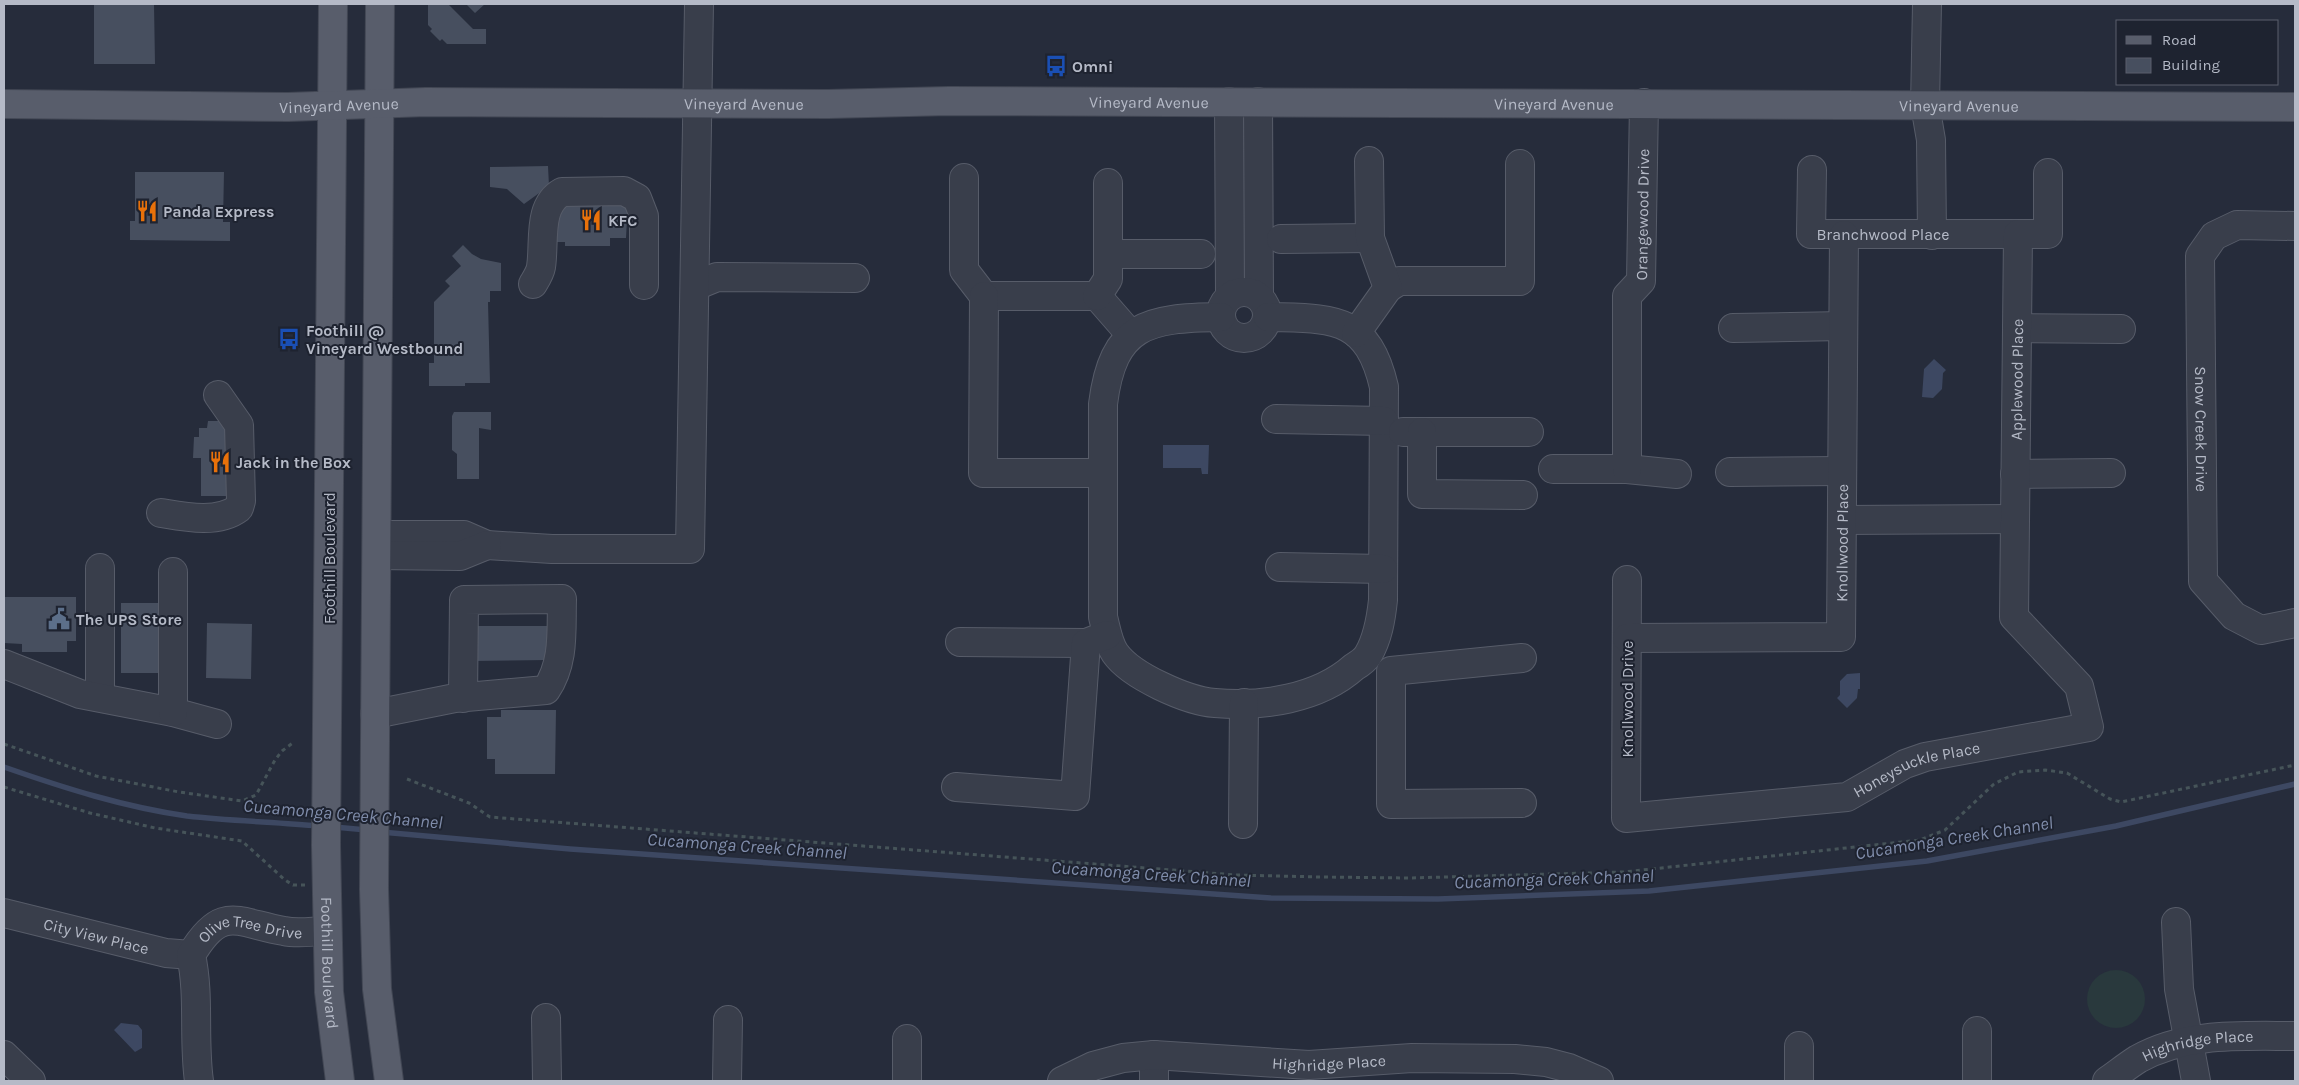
<svg xmlns="http://www.w3.org/2000/svg" width="2299" height="1085" font-family="Karla,sans-serif">
  <rect width="100%" height="100%" fill="#262c3b"/>
  <!-- green -->
  <path fill="#29393d" d="M2087 999a29 29 0 1 1 58 0a29 29 0 1 1-58 0Z"/>
  <!-- water -->
  <path fill="#3d4862" d="M1934 359 1946 370 1943 373 1942 389 1933 398 1922 397 1924 369Z
    M1163 445H1209L1208 474H1202L1201 468H1163Z
    M1860 673V689H1858L1857 698 1847 708 1837 698 1840 695V681L1847 674Z
    M121 1023 138 1025 142 1030V1048L135 1052 114 1030Z"/>
  <g fill="none" stroke-linecap="round" stroke-linejoin="round">
    <!-- stream -->
    <path stroke="#3d4862" stroke-width="5.5" d="M4 767C64 788 124 807 187 816 231 821 275 822 319 826
      M334 827 367 830
      M381 832 570 849 1271 898 1438 899 1649 891 1927 861 2116 826 2295 784"/>
  </g>
  <!-- building -->
  <path fill="#474f5f" d="M94 4H154L155 64H94Z
    M428 4H448L473 29H486V44H447L442 39 440 41 430 31 432 29 428 25Z
    M466 4H485L475 13Z
    M548 166 549 186 524 204 507 189 490 187V167Z
    M135 172H224L223 222H230V241L130 240V221H135Z
    M555 198 628 201 626 238H610V246H565V242H550Z
    M463 245 472 254 481 259 501 263V291H490V302H488L490 383H465V386H429V363H434V302L450 286 445 281 461 266 452 256Z
    M454 412H491V430L479 428V479H457V454L452 450V416Z
    M208 421H227L233 496H201V458H193L194 437H199V428H207Z
    M4 597H76V641H67V652H22V644L4 643Z
    M121 603H160V673H121Z
    M207 623 252 624 251 679 206 678Z
    M471 626H547V660L471 661Z
    M501 710H556L555 774H495V759H487V717H501Z"/>
  <g fill="none" stroke-linecap="round" stroke-linejoin="round">
    <!-- minor casing -->
    <g stroke="#575c69" stroke-width="30">
      <g id="minor">
        <path d="M1927 4 1925 105 1931 140 1932 235"/>
        <path d="M1229 102 1230 296"/>
        <path d="M1258 102 1259 297"/>
        <path id="s1" d="M1812 170 1811 234H2018"/>
        <path d="M964 178V270L984 296H1097L1131 335"/>
        <path id="s2" d="M2295 226 2237 225 2214 236 2200 256 2203 581 2234 616 2261 630 2295 623"/>
        <path d="M1281 239 1370 238"/>
        <path d="M1108 254H1201"/>
        <path d="M533 284C536 279 540 273 541 267 545 242 537 206 562 192L624 191 637 198 644 216V285"/>
        <path d="M695 286 717 277 855 278"/>
        <path d="M1388 288 1399 281H1520V164"/>
        <circle cx="1244" cy="315" r="23"/>
        <path d="M984 296 983 473H1103"/>
        <path d="M1097 296 1108 279V183"/>
        <path d="M1221 317C1147 318 1113 324 1103 404V617C1106 628 1108 643 1115 653 1131 676 1187 701 1215 703 1262 707 1318 699 1354 667 1359 664 1365 660 1368 655 1378 638 1381 619 1383 600L1384 387C1367 314 1331 319 1268 317"/>
        <path d="M1733 328 1843 326"/>
        <path d="M2017 328 2121 329"/>
        <path d="M1356 333 1388 288 1370 238 1369 161"/>
        <path d="M1276 419 1384 421"/>
        <path d="M1403 432H1529"/>
        <path d="M1422 432V494L1523 495"/>
        <path d="M1553 469H1627L1677 474"/>
        <path id="s3" d="M1627 469V296L1641 281 1644 103"/>
        <path d="M1730 472 1842 471"/>
        <path d="M2015 474 2111 473"/>
        <path d="M161 513C185 517 218 524 239 508L241 501 239 425 218 395"/>
        <path d="M1842 520 2015 519"/>
        <path d="M377 535H464L487 545 552 549H690L699 4"/>
        <path d="M377 555 460 556 487 545"/>
        <path d="M1280 567 1383 569"/>
        <path d="M100 568V697"/>
        <path id="s4" d="M1627 580 1626 818 1847 797 1905 764 1925 757 2089 727 2079 686 2014 617 2018 234H2048V173"/>
        <path id="s5" d="M1627 638 1841 637 1844 235"/>
        <path d="M960 642 1086 643"/>
        <path d="M4 664 80 694 173 712 217 724"/>
        <path d="M173 712V572"/>
        <path d="M375 714 455 698 546 690C565 662 561 630 562 599L464 600 463 698"/>
        <path d="M956 787 1075 796 1086 643 1107 635"/>
        <path d="M1522 803 1391 804V671L1522 658"/>
        <path d="M1243 824 1244 703"/>
        <path id="s6" d="M4 913 166 953 191 955"/>
        <path d="M2176 922 2179 989 2196 1081"/>
        <path d="M546 1018 547 1081"/>
        <path d="M1977 1031V1081"/>
        <path d="M4 1055 31 1081"/>
        <path d="M1154 1055V1081"/>
        <path id="s7" d="M199 1081C193 1039 200 996 191 955 222 903 237 923 284 931 298 934 313 931 327 931"/>
        <path d="M727 1081 728 1020"/>
        <path d="M907 1081V1039"/>
        <path id="s8" d="M1062 1081 1093 1066 1123 1058 1154 1055 1309 1065 1412 1058 1515 1059 1546 1062 1569 1068 1599 1081"/>
        <path d="M1799 1081V1046"/>
        <path id="s9" d="M2107 1081C2117 1074 2127 1066 2138 1059 2186 1032 2242 1036 2295 1036"/>
      </g>
    </g>
    <!-- major casing -->
    <g stroke="#424754" stroke-width="30">
      <g id="major">
        <path id="s10" d="M333 4 326 845 329 992 340 1081"/>
        <path d="M380 4 374 889 377 989 389 1081"/>
        <path id="s11" d="M4 104 288 107 426 102 828 104 949 101 2295 107"/>
      </g>
    </g>
    <!-- path -->
    <path stroke="#465459" stroke-width="3" stroke-dasharray="4 4" stroke-linecap="butt" d="M4 744 96 776 179 792 242 801 256 795 275 760 282 751 294 742
      M407 779 469 803 490 817 1236 875 1321 877 1409 878 1624 872 1920 840 1945 830 1994 784 2018 772 2045 770 2067 773 2110 799 2121 802 2295 765
      M4 787 90 813 155 828 242 841 285 880 293 885H305"/>
    <!-- minor -->
    <use href="#minor" stroke="#393e4b" stroke-width="28"/>
    <!-- major -->
    <use href="#major" stroke="#585d6b" stroke-width="28"/>
  </g>
  <!-- icons -->
  <defs>
    <g id="bus-bare" transform="scale(1.725)"><path d="M-5-6H5V4H4V6H2V4H-2V6H-4V4H-5ZM-3.5-4V0h7V-4ZM-3.5 1.2v1.5H-2V1.2ZM2 1.2v1.5H3.5V1.2Z" fill="#1a4fb4" stroke="#1e2330" stroke-width="2.5" paint-order="stroke"/></g>
    <g id="restaurant-bare" transform="scale(1.725)"><path d="M-5-6h1v4h1v-4h1v4h1v-4h1v5L-1.5 .5V6h-2V.5L-5-1ZM5-6V6H3V1.5H1.5Q1.5-4 5-6Z" fill="#e8710a" stroke="#1e2330" stroke-width="2.5" paint-order="stroke"/></g>
    <g id="civic-bare" transform="scale(1.725)"><path d="M-.6-6.5H3V-4.5H.6V-3L4-1V1h2V6H-6V1h2V-1L-.6-3ZM-1.2 2.5V6h2.4V2.5Z" fill="#5c6f8a" stroke="#1e2330" stroke-width="2.5" paint-order="stroke"/></g>
  </defs>
  <g fill-rule="evenodd">
    <use href="#bus-bare" x="1056" y="66"/>
    <use href="#restaurant-bare" x="147" y="211"/>
    <use href="#restaurant-bare" x="591" y="220"/>
    <use href="#bus-bare" x="289" y="339"/>
    <use href="#restaurant-bare" x="220" y="462"/>
    <use href="#civic-bare" x="59" y="619"/>
  </g>
  <g text-anchor="middle" stroke-width="4" stroke-linejoin="round" paint-order="stroke">
    <!-- poi labels -->
    <g font-size="16" font-weight="bold" fill="#b5bac7" stroke="#1e2330" text-anchor="start">
      <text x="1072" y="72">Omni</text>
      <text x="163" y="217">Panda Express</text>
      <text x="608" y="226">KFC</text>
      <text x="306" y="336">Foothill @<tspan x="306" dy="18">Vineyard Westbound</tspan></text>
      <text x="236" y="468">Jack in the Box</text>
      <text x="76" y="625">The UPS Store</text>
    </g>
    <!-- street labels -->
    <g font-size="16" fill="#b5bac7" stroke="#1e2330">
      <text dy="6" stroke="none"><textPath href="#s11" startOffset="1145">Vineyard Avenue</textPath></text>
      <text dy="6" stroke="none"><textPath href="#s11" startOffset="1550">Vineyard Avenue</textPath></text>
      <text dy="6" stroke="none"><textPath href="#s11" startOffset="335">Vineyard Avenue</textPath></text>
      <text dy="6" stroke="none"><textPath href="#s11" startOffset="740">Vineyard Avenue</textPath></text>
      <text dy="6" stroke="none"><textPath href="#s11" startOffset="1955">Vineyard Avenue</textPath></text>
      <text dy="6" stroke="none"><textPath href="#s3" startOffset="260">Orangewood Drive</textPath></text>
      <text dy="6" stroke="none"><textPath href="#s1" startOffset="136">Branchwood Place</textPath></text>
      <text dy="6" stroke="none"><textPath href="#s4" startOffset="1089">Applewood Place</textPath></text>
      <text dy="6" stroke="none"><textPath href="#s2" startOffset="281">Snow Creek Drive</textPath></text>
      <text dy="6" stroke="none"><textPath href="#s5" startOffset="308">Knollwood Place</textPath></text>
      <text transform="translate(329 558) rotate(-90)" y="6">Foothill Boulevard</text>
      <text transform="translate(1627 699) rotate(-90)" y="6">Knollwood Drive</text>
      <text dy="6" stroke="none"><textPath href="#s4" startOffset="536">Honeysuckle Place</textPath></text>
      <text dy="6" stroke="none"><textPath href="#s6" startOffset="95">City View Place</textPath></text>
      <text dy="6" stroke="none"><textPath href="#s7" startOffset="199">Olive Tree Drive</textPath></text>
      <text dy="6" stroke="none"><textPath href="#s10" startOffset="959">Foothill Boulevard</textPath></text>
      <text dy="6" stroke="none"><textPath href="#s9" startOffset="100">Highridge Place</textPath></text>
      <text dy="6" stroke="none"><textPath href="#s8" startOffset="272">Highridge Place</textPath></text>
    </g>
    <!-- water labels -->
    <g font-size="18" font-style="italic" fill="#808dab" stroke="#1e2330">
      <text transform="translate(343 814) rotate(5)" y="6">Cucamonga Creek Channel</text>
      <text transform="translate(1954 838) rotate(-9)" y="6">Cucamonga Creek Channel</text>
      <text transform="translate(747 846) rotate(4)" y="6">Cucamonga Creek Channel</text>
      <text transform="translate(1151 874) rotate(4)" y="6">Cucamonga Creek Channel</text>
      <text transform="translate(1554 879) rotate(-2)" y="6">Cucamonga Creek Channel</text>
    </g>
  </g>
  <!-- border -->
  <rect width="2299" height="1085" fill="none" stroke="#b5bac7" stroke-width="10"/>
  <!-- legend -->
  <rect x="2116" y="20" width="162" height="65" fill="#1e2330" stroke="#5a5f6c"/>
  <rect x="2126" y="36" width="25" height="8" fill="#585d6b" stroke="#5a5f6c"/>
  <text x="2162" y="45" font-size="15" fill="#b5bac7">Road</text>
  <rect x="2126" y="58" width="25" height="15" fill="#474f5f" stroke="#5a5f6c"/>
  <text x="2162" y="70" font-size="15" fill="#b5bac7">Building</text>
</svg>
